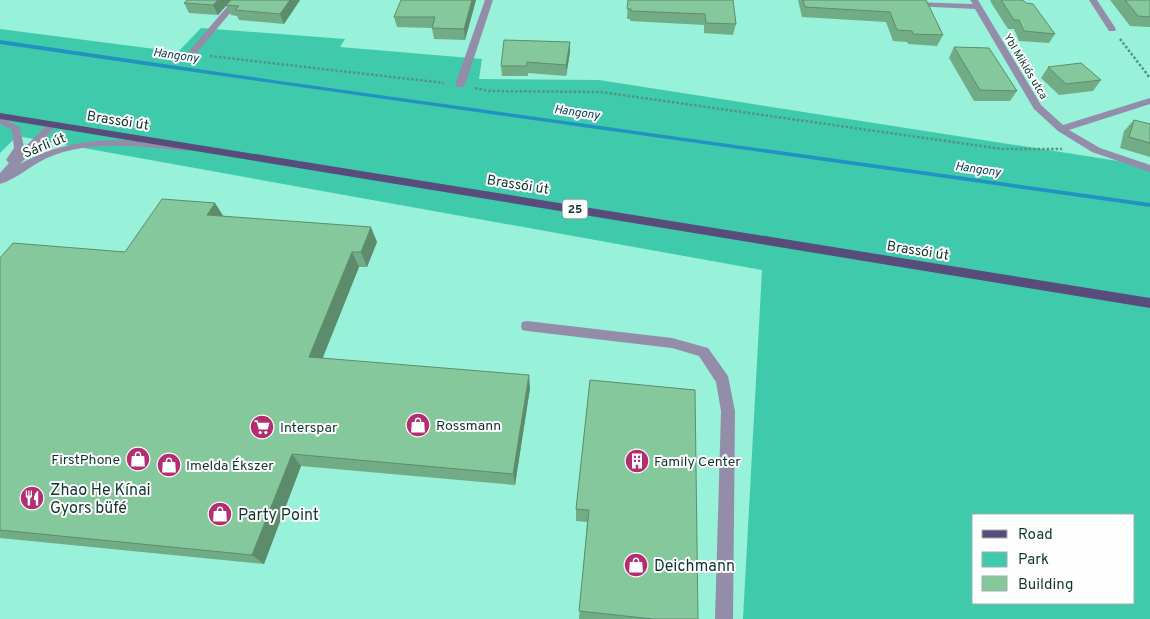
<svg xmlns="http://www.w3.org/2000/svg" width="1150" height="619" font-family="Overpass,sans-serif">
  <rect width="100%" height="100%" fill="#98f1d9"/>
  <!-- green -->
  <path fill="#40caac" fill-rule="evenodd" d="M201 28 345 39 340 47 482 59 479 79 599 80 1150 166V619H743L762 270 17 136 0 153V29L178 52ZM974 515H1134V603H974Z"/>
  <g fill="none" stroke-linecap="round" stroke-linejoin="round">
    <!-- stream -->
    <path fill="#2193c0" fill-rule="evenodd" d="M0 40 287 82 1150 203V207L144 65 0 44Z"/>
    <!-- path -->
    <path stroke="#539382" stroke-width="2.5" stroke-dasharray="2.5 2" stroke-linecap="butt" d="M1120 39 1150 78
      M210 56 444 83
      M475 88 489 91 601 92 1002 149H1062"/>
    <!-- street -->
    <path fill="#938daa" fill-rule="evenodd" d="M233 0H241L195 55H189V51Z
      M485 0H493L465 85 463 87H457L455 85Z
      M970 0H978L1041 105 1063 125 1150 98V104L1069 130 1100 148 1150 165V172L1092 152 1058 131 1034 109 975 9 913 6 909 4 913 2 973 4Z
      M1089 0H1097L1116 29 1115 31H1109Z
      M0 117 20 127 24 148 49 123H55L57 125 20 164C75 133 126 139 187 145L192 148 187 151C141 147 91 139 47 158 31 165 17 179 0 184V173L9 163 6 160 14 148 12 130 0 124Z
      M527 321 672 338 708 348 728 376 735 411 733 619H715L721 411 716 382 699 356 672 348 527 331 522 330 521 326 522 322Z"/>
    <!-- primary -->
    <path fill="#584c7d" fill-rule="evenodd" d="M0 113 1150 298V308L0 119Z"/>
  </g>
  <!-- wall -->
  <path fill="#72ac86" d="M231 0 218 15 189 13 184 3Z
    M300 0 284 24 239 20 237 16 231 15 226 5Z
    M476 0 465 40 434 39 432 28 397 27 394 17Z
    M628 0H733L736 24 733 35 704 33V25L630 21V19H627Z
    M798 0H926L943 35 937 46 908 44 907 42 893 41 886 22 802 17Z
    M991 0H1023L1055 34 1049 43 1019 41 1014 29H1008L990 1Z
    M1110 0H1150V27L1130 26Z
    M570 42V52L566 76 528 73V76H502L501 66Z
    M954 47 1017 91 1010 101H974L949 58Z
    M1048 67 1101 80 1093 91 1059 95 1041 78Z
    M1134 120 1150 124V157L1120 148 1124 131Z
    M215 203 223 216 377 242 367 267H359L322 358 530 388 515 485 301 466 264 564 0 538V258L125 252Z
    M590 380 698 619H579L587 522 576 521V509Z"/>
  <!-- shaded-wall -->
  <path fill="#5d8c6d" d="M218 0H231L218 15 213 5Z
    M290 0H300L284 24 280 14Z
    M472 0H476L465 40 464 29Z
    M570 42V52L566 76V65Z
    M215 203 225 219 207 215Z
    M371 227 377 242 367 267 361 252Z
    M352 252 359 267 318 370 309 357Z
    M529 375 530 388 515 485 513 474Z
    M292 454 301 466 264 564 252 555Z"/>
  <!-- building -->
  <path fill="#85c89c" stroke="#5d8c6d" d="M187 0H218L213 5 184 3Z
    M231 0H290L280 14 235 10 239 6 226 5Z
    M401 0H472L464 29 432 28 435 17H394Z
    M628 0H733L736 24 706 23 705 14 631 11V9H627Z
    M803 0H926L943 35 913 34 912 31 897 30 890 12 805 7Z
    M1001 0H1023L1026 3 1033 4 1055 34 1024 31 1019 20H1014Z
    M1125 0H1150V17L1138 16Z
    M504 40 570 42 566 65 527 62V66H501Z
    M954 47 989 48 1017 91 980 90Z
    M1081 63 1101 80 1066 84 1048 67Z
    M1134 120 1150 124V143L1129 137Z
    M162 199 215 203 207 215 371 227 361 252H352L309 357 529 375 513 474 292 454 252 555 0 530V258L13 243 125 252Z
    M590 380 695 390 698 619H653L579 611 589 510 576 509Z"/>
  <!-- icons -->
  <defs>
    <g id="shop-disc" transform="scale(1.25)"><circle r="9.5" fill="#b32d70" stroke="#fefefe"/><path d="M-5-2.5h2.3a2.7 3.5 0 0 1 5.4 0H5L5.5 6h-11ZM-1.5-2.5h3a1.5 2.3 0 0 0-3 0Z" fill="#fff"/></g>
    <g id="supermarket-disc" transform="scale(1.25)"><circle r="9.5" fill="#b32d70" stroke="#fefefe"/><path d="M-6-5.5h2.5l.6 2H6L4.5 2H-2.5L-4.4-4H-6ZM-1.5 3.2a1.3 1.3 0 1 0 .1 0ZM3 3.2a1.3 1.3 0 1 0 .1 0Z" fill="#fff"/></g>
    <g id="building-disc" transform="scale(1.25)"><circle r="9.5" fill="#b32d70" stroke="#fefefe"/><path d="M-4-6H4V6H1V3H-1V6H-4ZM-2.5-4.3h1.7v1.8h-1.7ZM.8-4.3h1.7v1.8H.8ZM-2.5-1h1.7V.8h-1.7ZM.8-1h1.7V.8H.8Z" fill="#fff"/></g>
    <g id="restaurant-disc" transform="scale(1.25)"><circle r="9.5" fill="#b32d70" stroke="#fefefe"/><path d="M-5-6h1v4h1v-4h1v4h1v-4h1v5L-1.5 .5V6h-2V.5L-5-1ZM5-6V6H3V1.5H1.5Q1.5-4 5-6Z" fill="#fff"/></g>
  </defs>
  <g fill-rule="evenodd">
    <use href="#shop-disc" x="418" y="425"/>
    <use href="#supermarket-disc" x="262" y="427"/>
    <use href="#shop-disc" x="138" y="459"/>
    <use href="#building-disc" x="637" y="461"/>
    <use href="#shop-disc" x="169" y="465"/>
    <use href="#restaurant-disc" x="32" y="498"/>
    <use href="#shop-disc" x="220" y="514"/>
    <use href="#shop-disc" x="636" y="565"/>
  </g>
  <g text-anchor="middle" stroke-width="4" stroke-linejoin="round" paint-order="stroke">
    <!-- far-street labels -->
    <g font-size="11" fill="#10372e" stroke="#fefefe">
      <text transform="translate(1026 66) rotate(59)" y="4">Ybl Miklós utca</text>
    </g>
    <!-- far-water labels -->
    <g font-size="12" font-style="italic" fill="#003a54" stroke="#fefefe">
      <text transform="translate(176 55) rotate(8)" y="4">Hangony</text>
      <text transform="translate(577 112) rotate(8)" y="4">Hangony</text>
      <text transform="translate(978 169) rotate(8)" y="4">Hangony</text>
    </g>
    <!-- shield labels -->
    <rect fill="#fefefe" stroke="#57736c" stroke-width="1" x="562.5" y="199.5" width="25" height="19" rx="4"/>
    <g font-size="12" font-weight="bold" fill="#10372e">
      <text x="575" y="213">25</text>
    </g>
    <!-- street labels -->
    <g font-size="14" fill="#10372e" stroke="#fefefe">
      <text transform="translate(118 120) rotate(9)" y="5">Brassói út</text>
      <text transform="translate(44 145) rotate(-22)" y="5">Sárli út</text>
      <text transform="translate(518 184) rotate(9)" y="5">Brassói út</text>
      <text transform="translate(918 250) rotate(9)" y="5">Brassói út</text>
    </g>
    <!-- poi labels -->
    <g font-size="14" fill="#10372e" stroke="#fefefe" text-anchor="start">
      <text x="436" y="430">Rossmann</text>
      <text x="280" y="432">Interspar</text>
      <text x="120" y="464" text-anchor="end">FirstPhone</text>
      <text x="654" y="466">Family Center</text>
      <text x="186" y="470">Imelda Ékszer</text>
    </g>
    <!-- near-poi labels -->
    <g font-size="16" fill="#10372e" stroke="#fefefe" text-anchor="start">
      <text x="50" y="495">Zhao He Kínai<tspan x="50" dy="18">Gyors büfé</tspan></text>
      <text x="238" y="520">Party Point</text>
      <text x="654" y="571">Deichmann</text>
    </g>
  </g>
  <!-- legend -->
  <rect x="972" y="514" width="162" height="90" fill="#fefefe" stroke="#9faeab"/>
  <rect x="982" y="530" width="25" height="8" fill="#584c7d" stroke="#9faeab"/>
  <text x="1018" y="539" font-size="15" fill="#10372e">Road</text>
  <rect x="982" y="552" width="25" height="15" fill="#40caac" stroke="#9faeab"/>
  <text x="1018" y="564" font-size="15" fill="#10372e">Park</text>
  <rect x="982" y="576" width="25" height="15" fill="#85c89c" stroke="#9faeab"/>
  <text x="1018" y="589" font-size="15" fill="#10372e">Building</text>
</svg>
